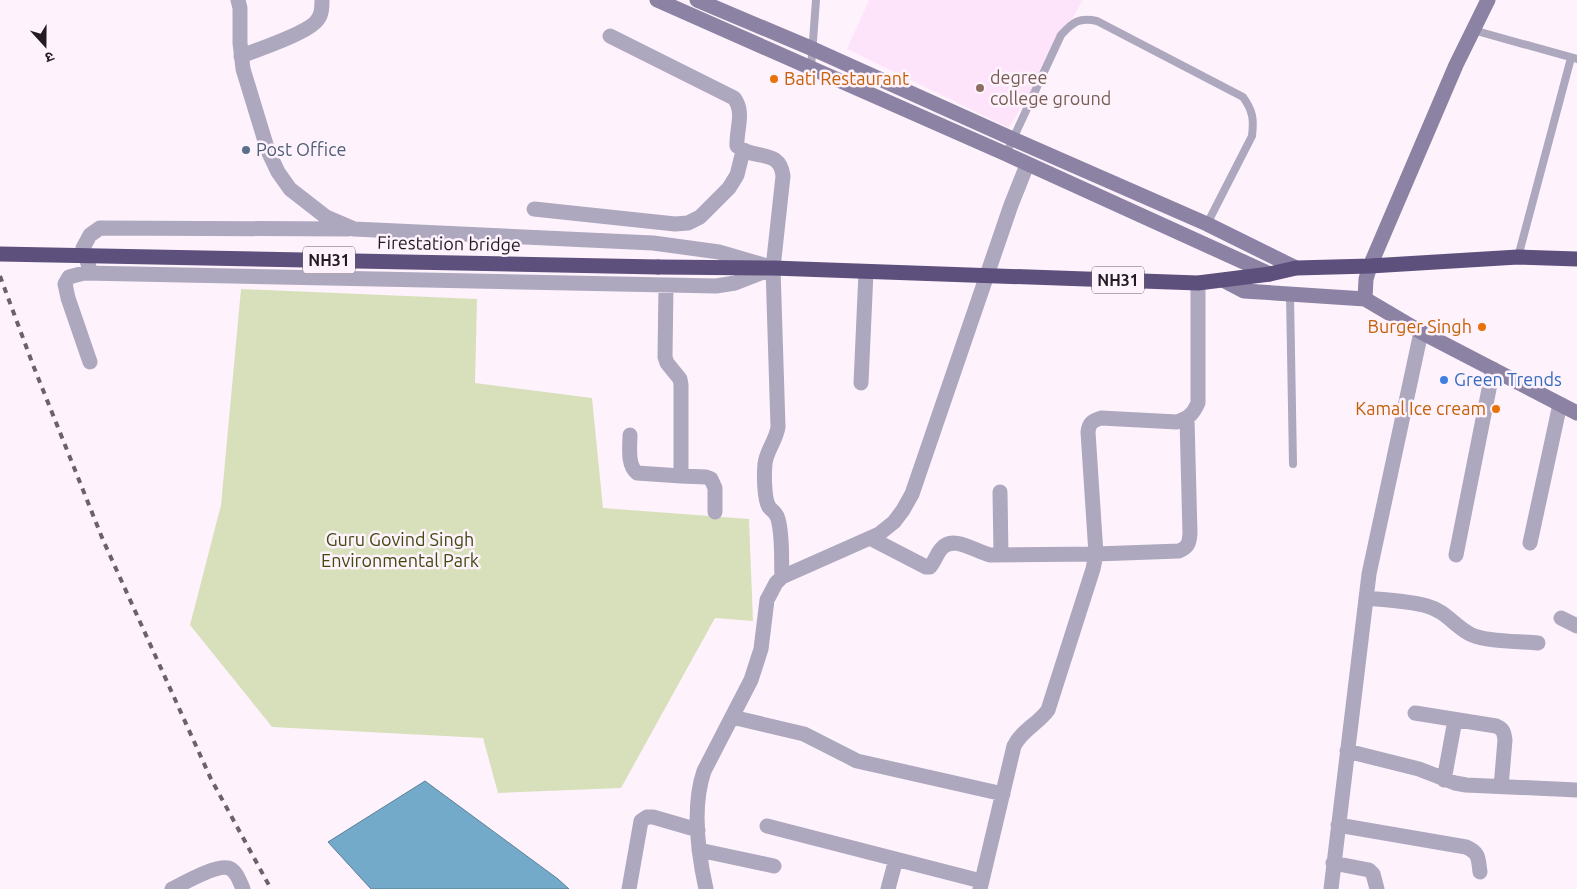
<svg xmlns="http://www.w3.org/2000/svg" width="1577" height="889" font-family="Ubuntu,'Noto Sans Devanagari',sans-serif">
  <rect width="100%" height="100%" fill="#fef3fd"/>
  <!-- built -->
  <path fill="#fde4fa" d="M869 0H1083L1009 128 847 49Z"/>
  <!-- green -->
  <path fill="#d8e0bb" d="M241 289 477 299 475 383 592 398 603 508 749 519 753 621 715 618 621 788 498 793 483 738 272 727 190 625 221 505Z"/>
  <!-- water -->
  <path fill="#74aac9" stroke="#5b7f97" d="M425 781 558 879 569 889H371L328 842Z"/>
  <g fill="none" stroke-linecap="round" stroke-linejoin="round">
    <!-- lane -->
    <path stroke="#aea8bf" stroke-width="8" d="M1473 30 1577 59
      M811 68 816 0
      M1006 154 1061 35C1073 22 1079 17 1097 21L1243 97C1253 111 1254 119 1252 136L1207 224
      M1518 257 1571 58
      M1290 295 1293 464"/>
    <!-- street -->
    <path stroke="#aea8bf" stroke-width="15" d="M238 0 240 8V43L243 69 268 151 278 172 290 189 326 217 354 229 653 243 719 252 767 266
      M610 36 734 98C745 112 736 130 737 146 755 161 780 148 783 176L773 268 778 427C776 441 766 451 765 464 764 474 764 499 769 507 772 511 777 513 778 519 783 537 781 558 782 577
      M241 56C257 50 311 32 318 19 322 14 322 6 322 0
      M534 209 675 224 688 223 700 217 729 188 737 175 743 151
      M89 267 83 248 90 235 100 228 348 229
      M666 285 665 357 667 363 680 379 681 385V476L706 477 711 479 715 488V512
      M90 362 68 298 65 284 69 277 84 273 716 286 735 283 771 269
      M861 383 866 272
      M630 435C630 447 627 465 637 473L681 476
      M1000 492 1001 555
      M870 538 926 567H930C935 561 936 555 941 549 953 534 976 552 990 555L1096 554 1179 551C1188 547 1189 544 1190 534L1187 419
      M1530 543 1560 404
      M1456 555 1493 369
      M1366 598C1385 600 1409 601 1427 606 1446 611 1456 628 1472 635 1488 642 1519 641 1538 643
      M1561 618 1577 626
      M1415 713 1496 726C1503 729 1504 732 1505 740L1501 787
      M732 717 804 734 857 761 1003 794
      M1347 751 1419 769 1455 783 1466 785 1577 790
      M1444 780 1455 720
      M1338 825 1466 847C1480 853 1478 859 1480 872
      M767 826 981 881
      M699 850 774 866
      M1333 863 1369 870 1373 874 1377 889
      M172 889C184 883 220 862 231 869 237 873 240 882 243 889
      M629 889 641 821 647 817H653L698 830
      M706 889C698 853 692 806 704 771L751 680 761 649 767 600 776 583 782 577 879 534 894 522 903 510 912 494 1011 205 1027 165
      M888 889 896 859
      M980 889 1014 746C1022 730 1038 724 1048 710L1093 569 1096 554 1088 432C1089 423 1092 421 1101 418L1177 422C1189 418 1193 414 1198 403V283
      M1331 889 1369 574 1421 332"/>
    <!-- secondary -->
    <path stroke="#8c82a3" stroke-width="15" d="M657 0 1006 154 1270 274
      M697 0 813 49 1013 139 1207 224 1296 268
      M1488 0 1456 65 1370 266 1366 279 1365 299 1421 332 1577 413
      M1225 281 1244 291 1365 299"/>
    <!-- highway -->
    <path stroke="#5e507d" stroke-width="15" d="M658 267 773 268 1198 283 1270 274 1296 268 1370 266 1518 257 1577 259"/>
    <!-- rail -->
    <path stroke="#6a6269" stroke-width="4" stroke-dasharray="6 6" stroke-linecap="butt" d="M0 276 33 365 103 540 211 779 271 889"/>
    <!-- highway-bridge -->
    <path stroke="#5e507d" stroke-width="15" d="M0 254 658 267"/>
  </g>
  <!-- markers -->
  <g fill="#e8710a" stroke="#fef3fd" stroke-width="2">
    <circle cx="774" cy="79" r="5"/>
    <circle cx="1482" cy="327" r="5"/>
    <circle cx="1496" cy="409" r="5"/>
  </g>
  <circle fill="#8d6e63" stroke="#fef3fd" stroke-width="2" cx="980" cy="88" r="5"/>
  <circle fill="#5c6f8a" stroke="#fef3fd" stroke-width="2" cx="246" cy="150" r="5"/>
  <circle fill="#3f7fe0" stroke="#fef3fd" stroke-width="2" cx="1444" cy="380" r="5"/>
  <g text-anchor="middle" stroke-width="5" stroke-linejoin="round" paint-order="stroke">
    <!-- shield labels -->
    <g fill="#fef3fd" stroke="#645c64" stroke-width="1">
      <rect x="303" y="246.5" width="52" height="27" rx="4"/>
      <rect x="1092" y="266.5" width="52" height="27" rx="4"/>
    </g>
    <g font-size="16" font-weight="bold" fill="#221c22">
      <text x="329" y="266">NH31</text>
      <text x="1118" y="286">NH31</text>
    </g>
    <!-- education labels -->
    <g font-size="18" fill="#785e54" stroke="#fef3fd" text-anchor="start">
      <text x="990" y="84">degree<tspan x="990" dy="21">college ground</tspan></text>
    </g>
    <!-- food labels -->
    <g font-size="18" fill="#c56008" stroke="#fef3fd" text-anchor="end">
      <text x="784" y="85" text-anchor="start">Bati Restaurant</text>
      <text x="1472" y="333">Burger Singh</text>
      <text x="1486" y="415">Kamal Ice cream</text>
    </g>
    <!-- service labels -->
    <g font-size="18" fill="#4e5e75" stroke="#fef3fd" text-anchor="start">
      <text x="256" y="156">Post Office</text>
    </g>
    <!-- street labels -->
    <g font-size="18" fill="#221c22" stroke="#fef3fd">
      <text transform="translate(449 244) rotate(1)" y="6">Firestation bridge</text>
    </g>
    <!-- shop labels -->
    <g font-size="18" fill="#366cbe" stroke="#fef3fd" text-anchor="start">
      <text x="1454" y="386">Green Trends</text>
    </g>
    <!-- park labels -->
    <g font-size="18" fill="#414a0e" stroke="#fef3fd">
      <text x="400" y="546">Guru Govind Singh<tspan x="400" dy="21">Environmental Park</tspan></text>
    </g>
  </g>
  <!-- north arrow -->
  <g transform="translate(45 45) rotate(159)" stroke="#fef3fd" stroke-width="4" paint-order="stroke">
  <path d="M0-4L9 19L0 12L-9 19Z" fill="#221c22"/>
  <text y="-8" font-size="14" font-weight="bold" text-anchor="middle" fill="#221c22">उ</text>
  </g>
</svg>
